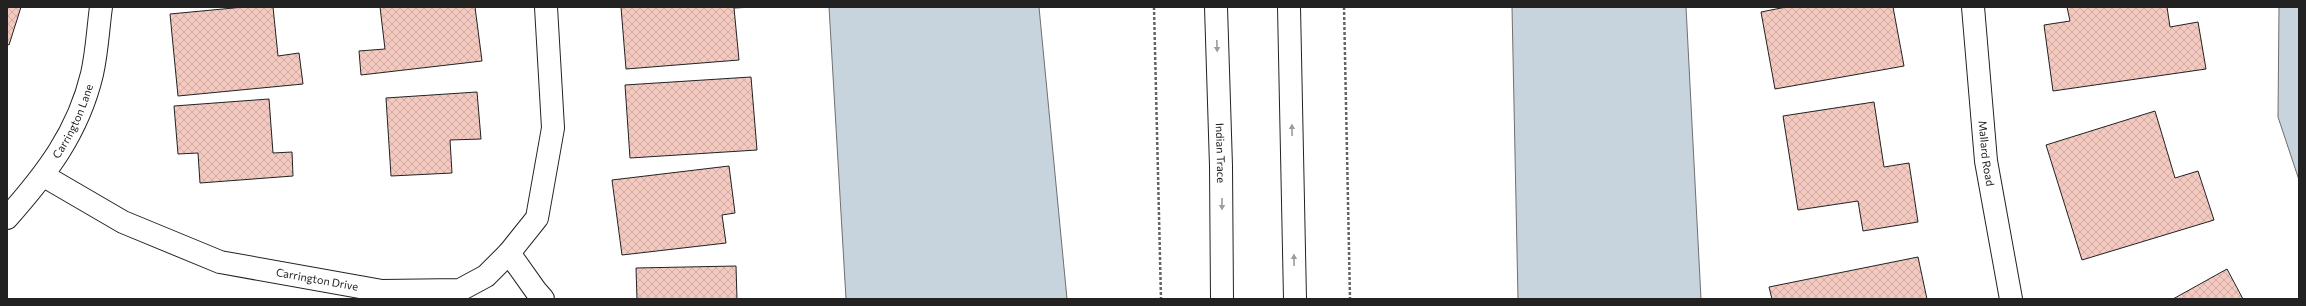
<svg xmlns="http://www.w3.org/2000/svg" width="2306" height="306" font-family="Commissioner,sans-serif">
  <defs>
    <pattern id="building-cross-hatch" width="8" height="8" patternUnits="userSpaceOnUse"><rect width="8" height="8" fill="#f3c9c0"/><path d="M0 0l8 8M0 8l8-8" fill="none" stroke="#d0aca5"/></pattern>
  </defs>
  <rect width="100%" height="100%" fill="#fff"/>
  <!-- water -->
  <path fill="#c7d3dd" stroke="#6f6f6f" d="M829 7H1039L1067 299H846Z
    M1512 7H1686L1701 299H1518Z
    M2279 7H2299V180L2278 117Z"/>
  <!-- building -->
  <path fill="url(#building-cross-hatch)" stroke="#222" d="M7 7H21L9 45 7 44Z
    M244 7H273L278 56 299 53 303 84 178 96 170 14Z
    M380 7H475L482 61 361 75 359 51 385 49Z
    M621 7H753L734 8 739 60 626 69Z
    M1786 7H1893L1904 66 1775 89 1761 12Z
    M2067 7H2167L2170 27 2198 22 2206 69 2053 91 2044 25 2070 21Z
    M751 77 757 150 630 158 625 85Z
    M477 92 481 139 450 140 452 173 391 176 386 98Z
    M269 99 273 153 292 152 293 176 200 183 198 153 178 154 174 106Z
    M1874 102 1884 167 1909 163 1918 222 1863 231 1858 201 1798 210 1783 116Z
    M2155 111 2175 178 2198 171 2214 220 2082 260 2046 145Z
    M729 166 735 213 722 215 726 243 622 255 612 180Z
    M1918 257 1927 299H1772L1769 287Z
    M736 266 737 299H637L636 268Z
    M2227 269 2243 299H2173Z"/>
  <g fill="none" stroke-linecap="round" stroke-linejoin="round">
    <!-- street casing -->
    <g stroke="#222" stroke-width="24">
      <g id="street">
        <path id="s1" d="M1973 7 1986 161 2011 299"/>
        <path id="s2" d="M44 176 123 222 220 262 382 291 460 290 486 276 509 253 537 218 553 128 546 7"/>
        <path id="s3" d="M7 218C46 174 78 133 92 74 97 52 98 29 101 7"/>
        <path d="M509 253 536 291 543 299"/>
      </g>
    </g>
    <!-- secondary casing -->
    <g stroke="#222" stroke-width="24">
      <g id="secondary">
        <path id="s4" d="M1216 7 1221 166 1222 299"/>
        <path d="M1289 7 1295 299"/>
      </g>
    </g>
    <!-- path -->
    <path stroke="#646464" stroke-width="2.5" stroke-dasharray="3 2" stroke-linecap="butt" d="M1154 7 1161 299
      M1344 7 1350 299"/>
    <!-- street -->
    <use href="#street" stroke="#fff" stroke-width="22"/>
    <!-- secondary -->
    <use href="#secondary" stroke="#fff" stroke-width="22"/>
  </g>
  <!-- one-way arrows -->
  <defs><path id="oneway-solid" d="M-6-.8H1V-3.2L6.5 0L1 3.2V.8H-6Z"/></defs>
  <g fill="#9c9c9c">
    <use href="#oneway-solid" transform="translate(1217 46) rotate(88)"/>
    <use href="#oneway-solid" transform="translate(1292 130) rotate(-91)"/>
    <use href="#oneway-solid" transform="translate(1222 204) rotate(90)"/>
    <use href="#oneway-solid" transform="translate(1294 260) rotate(-91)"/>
  </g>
  <g text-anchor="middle" stroke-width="3" stroke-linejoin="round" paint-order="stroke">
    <!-- street labels -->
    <g font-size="11" fill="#222" stroke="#fff">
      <text dy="4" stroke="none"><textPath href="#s3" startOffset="118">Carrington Lane</textPath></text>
      <text dy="4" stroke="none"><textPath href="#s4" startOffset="146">Indian Trace</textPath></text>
      <text dy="4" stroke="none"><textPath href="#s1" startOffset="147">Mallard Road</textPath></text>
      <text dy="4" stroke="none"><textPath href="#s2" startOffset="295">Carrington Drive</textPath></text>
    </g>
  </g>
  <!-- border -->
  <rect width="2306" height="306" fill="none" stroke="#222222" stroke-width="16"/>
</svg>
